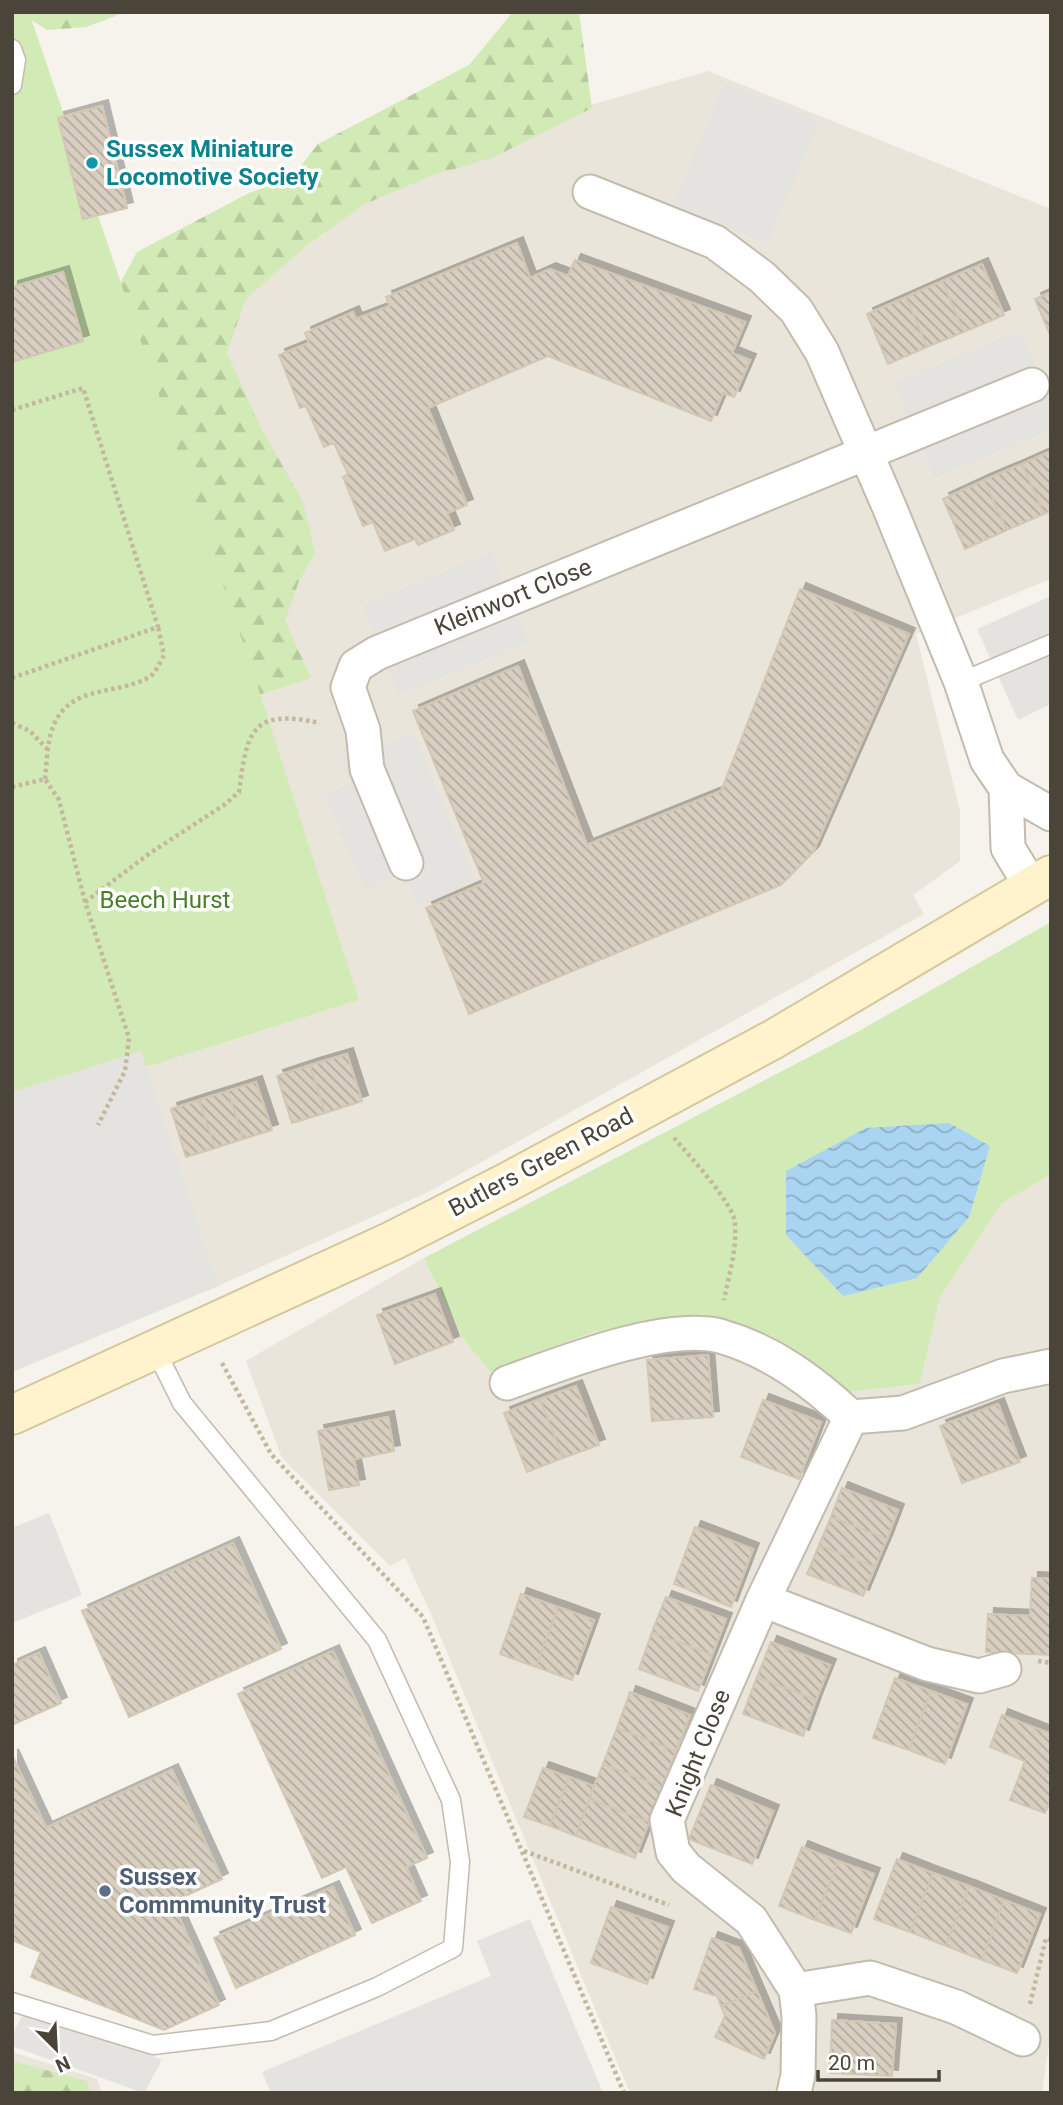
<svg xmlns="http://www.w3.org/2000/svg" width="1063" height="2105" font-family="Roboto,sans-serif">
  <defs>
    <pattern id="forest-firs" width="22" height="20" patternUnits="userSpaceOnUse" patternTransform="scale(1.75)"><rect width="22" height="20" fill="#d2eab5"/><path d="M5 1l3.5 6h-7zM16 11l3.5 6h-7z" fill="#b6ca9c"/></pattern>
    <pattern id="water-waves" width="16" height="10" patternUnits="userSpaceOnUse" patternTransform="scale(1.75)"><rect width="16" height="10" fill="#a9d4f2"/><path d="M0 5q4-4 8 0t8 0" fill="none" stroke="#8caec5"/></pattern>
    <pattern id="building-back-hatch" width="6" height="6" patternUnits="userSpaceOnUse" patternTransform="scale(1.75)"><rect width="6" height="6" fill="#d8cfc1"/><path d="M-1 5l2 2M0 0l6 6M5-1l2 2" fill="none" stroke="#b1aa9e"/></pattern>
    <filter id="shadow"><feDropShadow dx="6" dy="-6" stdDeviation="0" flood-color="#0004"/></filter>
  </defs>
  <rect width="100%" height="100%" fill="#f6f3ec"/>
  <!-- residential -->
  <path fill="#eae5da" d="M708 71 1051 209V579L916 634 960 811V861L913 895 924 914 428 1192 218 1286 146 1067 359 1000 258 687 142 256 591 105Z
    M1051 1174V2033L1042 2093H630L431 1614 405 1558 390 1566 282 1458 246 1361 424 1258 462 1337 490 1372 592 1332 688 1321 800 1352 846 1392 920 1384 940 1297 1001 1204Z
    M12 2052 97 2079 102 2093H12Z"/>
  <!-- forest -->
  <path fill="url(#forest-firs)" d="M19 12H126L86 27 47 30Z
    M513 12H579L592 108 492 158 433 175 365 204 307 245 245 300 227 353 260 426 303 502 315 553 299 581 285 621 311 678 234 703 112 298 137 252 249 193 292 177 318 144 469 65Z
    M12 2061 87 2081 90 2093H12Z"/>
  <!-- park -->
  <path fill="#d2eab5" d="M12 12H29L258 687 359 1000 146 1067 218 1286 12 1372Z
    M1051 922V1174L1001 1204 940 1297 920 1384 846 1392 800 1352 688 1321 592 1332 490 1372 462 1337 424 1258 859 1031Z"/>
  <!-- parking -->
  <path fill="#e5e3e0" d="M725 82 819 121 767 244 674 204Z
    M1021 330 1051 400V430L934 478 894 383Z
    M492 552 528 642 399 695 362 605Z
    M1051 596V704L1018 720 977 629Z
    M413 732 476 881 418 906 403 873 364 889 325 795 351 784 341 762Z
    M141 1051 218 1286 12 1372V1092Z
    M49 1513 82 1595 12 1623V1528Z
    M530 1919 603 2093H271L262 2072 491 1976 477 1941Z
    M26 2008 162 2060 144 2093 12 2046V2036Z"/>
  <!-- water -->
  <path fill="url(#water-waves)" d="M949 1123 990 1146 969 1217 917 1278 843 1296 786 1235V1171L866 1128Z"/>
  <!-- building -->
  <path fill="url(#building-back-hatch)" stroke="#d3c7b4" stroke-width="2" filter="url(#shadow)" d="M102 106 127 208 83 219 58 118Z
    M517 243 530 278 550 269 568 276 575 260 745 322 732 353 750 360 734 397 723 393 711 421 548 356 428 408 467 505 447 513 454 530 418 545 415 539 385 551 373 522 363 526 343 477 348 474 334 443 324 447 306 406 300 408 279 355 309 343 305 333 353 312 356 319 390 306 386 297Z
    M982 264 1004 315 964 332 942 281Z
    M63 272 83 341 12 362V287Z
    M942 281 964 332 927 347 906 297Z
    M1051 292V335H1050L1035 299Z
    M906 297 927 347 888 364 867 314Z
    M1051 451V511L1044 514 1022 464Z
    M1022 464 1044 514 1007 530 984 480Z
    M984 480 1007 530 965 549 943 499Z
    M800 589 909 634 813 852 781 885 469 1014 426 908 484 883 413 711 518 666 587 845 721 791Z
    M347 1054 362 1101 325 1113 310 1065Z
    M310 1065 325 1113 292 1123 277 1076Z
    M256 1082 272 1130 243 1139 228 1091Z
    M228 1091 243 1139 215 1148 199 1100Z
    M199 1100 215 1148 186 1157 171 1109Z
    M435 1294 453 1342 395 1364 377 1315Z
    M708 1355 713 1417 652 1421 647 1360Z
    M576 1386 599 1445 563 1458 540 1399Z
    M540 1399 563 1458 527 1472 504 1413Z
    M763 1400 821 1422 799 1479 741 1457Z
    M998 1404 1020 1462 962 1483 940 1426Z
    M388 1417 394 1451 354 1459 359 1485 329 1490 318 1431Z
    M842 1488 898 1510 887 1539 831 1517Z
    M831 1517 887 1539 875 1567 819 1545Z
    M695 1527 753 1549 731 1607 674 1584Z
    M233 1543 281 1649 129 1717 82 1611Z
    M819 1545 875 1567 863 1596 807 1574Z
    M1032 1578 1051 1579V1655L986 1652 988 1614 1030 1616Z
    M521 1594 558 1607 536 1667 500 1654Z
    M666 1597 726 1619 712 1655 652 1632Z
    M558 1607 594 1620 572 1680 536 1667Z
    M652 1632 712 1655 698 1691 639 1669Z
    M771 1642 830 1665 816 1700 757 1677Z
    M333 1651 427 1858 406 1867 421 1901 372 1923 346 1867 322 1878 238 1694Z
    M39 1653 61 1703 12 1725V1665Z
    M757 1677 816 1700 803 1736 743 1714Z
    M895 1678 931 1691 909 1750 873 1738Z
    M931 1691 967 1704 945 1764 909 1750Z
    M630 1692 690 1715 676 1751 617 1728Z
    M1002 1715 1051 1734V1798L1045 1813 1010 1800 1025 1761 990 1747Z
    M617 1728 676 1751 662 1787 603 1764Z
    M12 1755 46 1828 172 1770 222 1879 172 1902 219 2005 164 2030 31 1977 41 1952 12 1940Z
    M603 1764 662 1787 649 1822 589 1799Z
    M543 1768 569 1777 550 1826 524 1817Z
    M569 1777 594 1786 576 1836 550 1826Z
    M711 1785 773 1811 752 1864 689 1839Z
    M589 1799 649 1822 635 1858 576 1836Z
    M802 1847 838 1861 815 1920 779 1906Z
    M897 1859 933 1873 910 1932 874 1919Z
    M838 1861 874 1874 851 1933 815 1920Z
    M933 1873 969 1886 946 1946 910 1932Z
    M969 1886 1004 1900 982 1960 946 1946Z
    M333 1887 355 1935 236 1988 214 1938Z
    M1004 1900 1040 1914 1017 1973 982 1960Z
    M611 1907 668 1927 647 1984 591 1963Z
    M712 1938 739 1948 757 1991 721 2006 717 1996 694 1989Z
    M757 1991 775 2033 764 2059 715 2037 725 2016 721 2006Z
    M832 2020 896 2024 892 2076 830 2073Z"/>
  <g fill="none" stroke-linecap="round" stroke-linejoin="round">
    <!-- lane casing -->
    <g stroke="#c2bbae" stroke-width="21">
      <path id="lane" d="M12 49 16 60 12 85
        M961 682 1051 644
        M12 2002 153 2045 271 2031 377 1987 453 1948 460 1862 451 1800 377 1640 182 1403 155 1349"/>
    </g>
    <!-- street casing -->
    <g stroke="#c2bbae" stroke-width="37">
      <path id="street" d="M590 192 715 242 762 277 796 310 822 352 888 504 961 682 987 760 1006 788 1051 814
        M1006 788 1008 848 1031 886
        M406 863 367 769 363 730 348 687 356 666 377 653 1032 385
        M507 1383C560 1364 665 1322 720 1336 772 1351 812 1381 851 1417L763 1600 667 1820 673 1852 686 1868 751 1920 796 1990 799 2016 798 2075 794 2093
        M851 1417 903 1413 1003 1376 1051 1366
        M763 1600 927 1664 979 1676 1004 1669
        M796 1990 870 1978 956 2007 1023 2039"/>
    </g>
    <!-- secondary casing -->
    <g stroke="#d6c79b" stroke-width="42">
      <path id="secondary" d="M12 1415 392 1241 506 1183 774 1039 1051 875"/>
    </g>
    <!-- path -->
    <path stroke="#c4b79f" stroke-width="4.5" stroke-dasharray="3.5 3.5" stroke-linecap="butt" d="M12 410 83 388 158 627 12 678
      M12 723 30 731 47 749
      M45 779C47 761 47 741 54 724 73 683 118 696 149 677 156 673 160 662 164 655L158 627
      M12 787 45 779 59 800 85 902 129 1038 125 1071 98 1125
      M85 902 150 853 224 805 239 792C247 731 251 708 320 723
      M674 1138C688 1154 734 1204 735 1223 737 1249 729 1275 724 1300
      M222 1363 271 1454 423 1617 624 2093
      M1038 1661 1051 1663
      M524 1851 669 1905
      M1030 2004 1046 1938 1051 1940"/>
    <!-- lane -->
    <use href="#lane" stroke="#fff" stroke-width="18"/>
    <!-- street -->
    <use href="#street" stroke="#fff" stroke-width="33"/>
    <!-- secondary -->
    <use href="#secondary" stroke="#fff3cd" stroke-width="38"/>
  </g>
  <!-- markers -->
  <circle fill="#0f9aa8" stroke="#fff" stroke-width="2.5" cx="92" cy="163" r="7"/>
  <circle fill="#5c6f8a" stroke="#fff" stroke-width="2.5" cx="105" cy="1891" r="7"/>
  <g text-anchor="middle" stroke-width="7" stroke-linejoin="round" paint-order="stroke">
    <!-- culture labels -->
    <g font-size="24" font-weight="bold" fill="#0d838f" stroke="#fff" text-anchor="start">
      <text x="106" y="157">Sussex Miniature<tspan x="106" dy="28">Locomotive Society</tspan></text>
    </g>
    <!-- street labels -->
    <g font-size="24" fill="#4b4439" stroke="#fff">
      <text transform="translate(513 597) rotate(-22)" y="8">Kleinwort Close</text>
      <text transform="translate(541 1162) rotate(-28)" y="8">Butlers Green Road</text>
      <text transform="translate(698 1753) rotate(-68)" y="8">Knight Close</text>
    </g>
    <!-- park labels -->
    <g font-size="24" fill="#4a7f2a" stroke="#fff">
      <text x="165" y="908">Beech Hurst</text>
    </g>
    <!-- service labels -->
    <g font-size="24" font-weight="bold" fill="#4e5e75" stroke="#fff" text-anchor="start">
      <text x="119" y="1885">Sussex<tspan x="119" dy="28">Commmunity Trust</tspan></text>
    </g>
  </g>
  <!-- border -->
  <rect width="1063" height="2105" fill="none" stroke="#4b4439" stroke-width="28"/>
  <!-- north arrow -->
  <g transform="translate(56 2049) rotate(156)" stroke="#ffffff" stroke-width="5" paint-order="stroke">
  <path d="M0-5L12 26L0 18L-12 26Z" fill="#4b4439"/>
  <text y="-10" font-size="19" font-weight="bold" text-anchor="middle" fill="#4b4439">N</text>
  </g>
  <!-- scale -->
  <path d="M818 2070v10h121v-10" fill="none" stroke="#4b4439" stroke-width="3.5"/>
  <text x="828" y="2070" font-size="21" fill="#4b4439" stroke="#ffffff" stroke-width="5" paint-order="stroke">20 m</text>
</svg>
